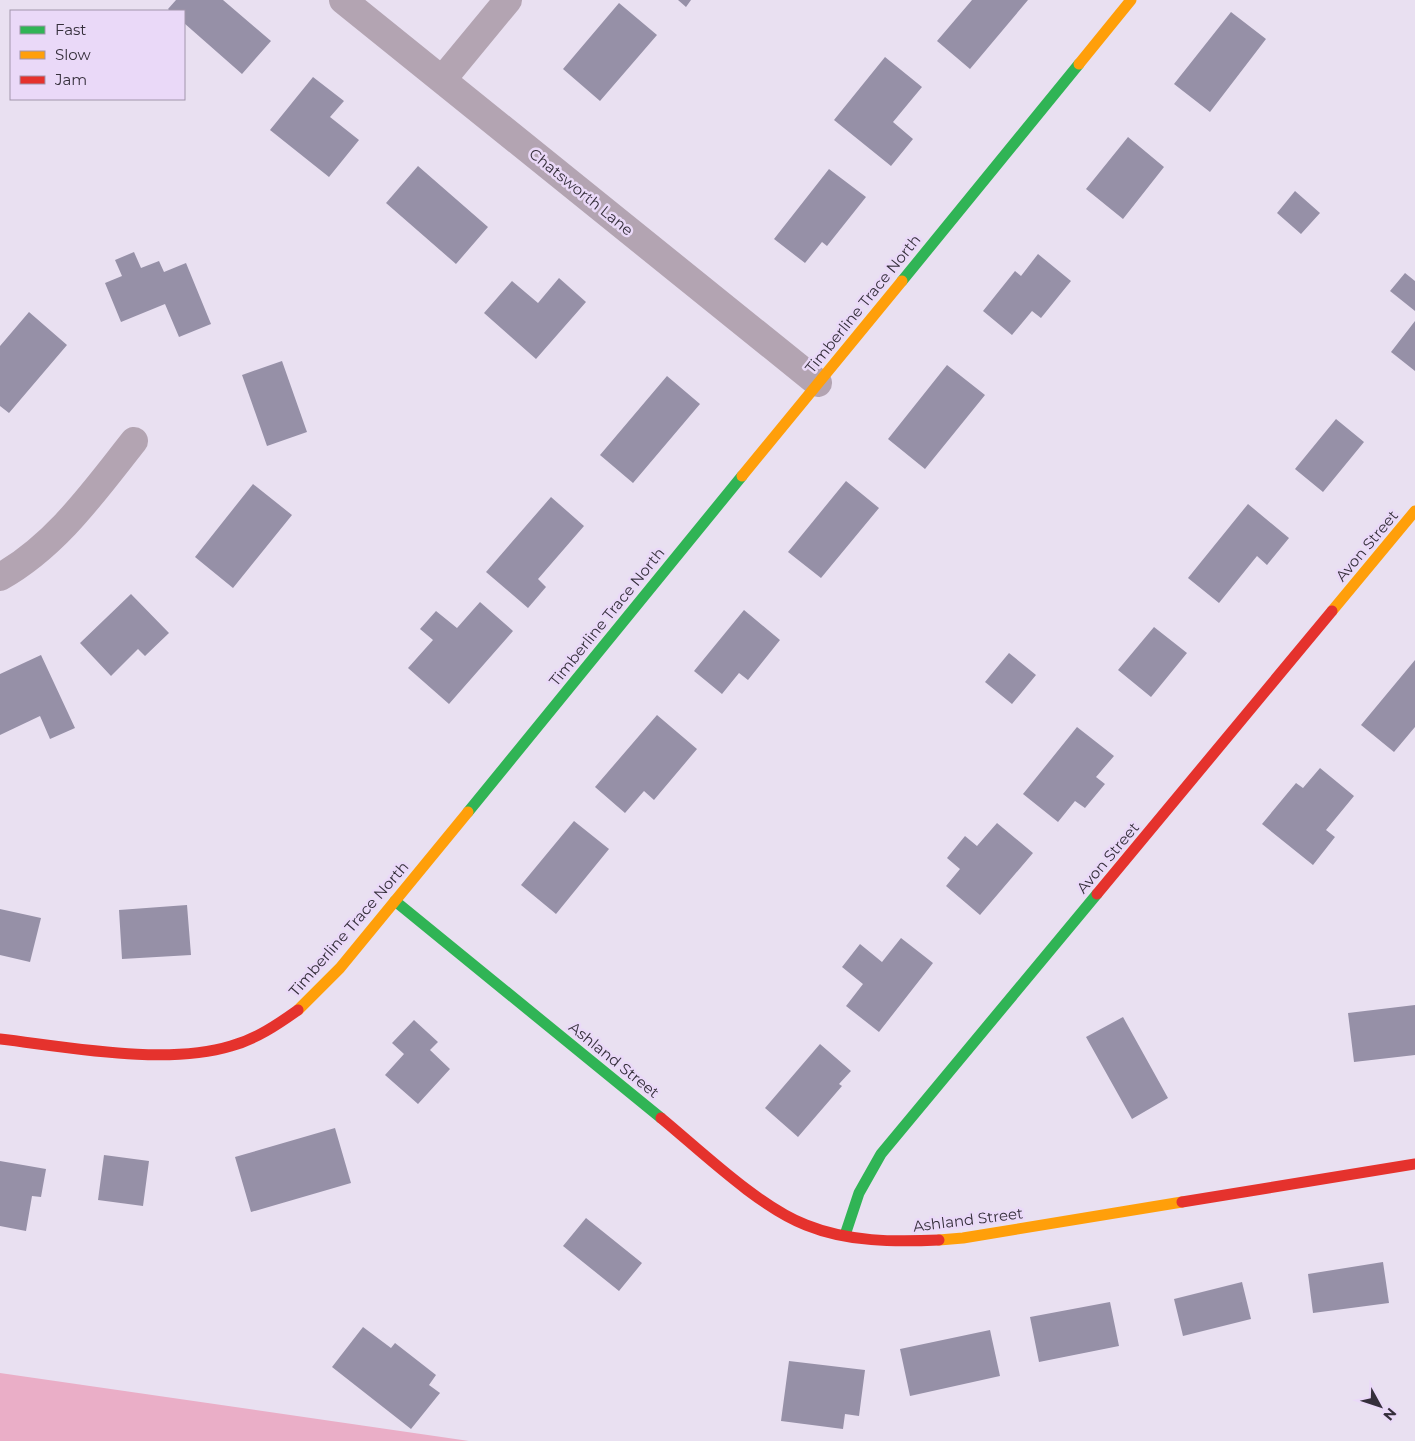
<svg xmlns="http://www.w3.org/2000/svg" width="1415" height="1441" font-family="Montserrat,sans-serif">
  <rect width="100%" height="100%" fill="#e9e0f1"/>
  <!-- forest -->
  <path fill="#eaaec7" d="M0 1373 469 1441H0Z"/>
  <!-- building -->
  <path fill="#9690a7" d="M176 0H223L271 41 242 74 184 23V11H170L168 9Z
    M678 0H691L686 7Z
    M972 0H1028L970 69 937 41Z
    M619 3 657 35 600 101 563 69Z
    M1231 12 1266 39 1210 112 1174 84Z
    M885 57 922 87 893 122 913 139 891 166 834 120Z
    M313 77 344 101 330 117 359 140 329 177 270 130Z
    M1128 137 1164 167 1123 219 1086 189Z
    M418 166 488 227 456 264 386 203Z
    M829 169 866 197 827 246 822 242 805 263 774 239Z
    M1295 191 1320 213 1301 234 1277 213Z
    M134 252 141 268 159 261 164 272 186 263 211 324 179 337 165 304 121 322 105 283 122 276 115 260Z
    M1038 254 1071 281 1041 318 1032 311 1012 335 983 311 1015 271 1021 276Z
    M1405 273 1415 281V311L1390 291Z
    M559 278 586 302 536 359 484 313 512 281 538 303Z
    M29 312 67 345 9 413 0 406V346Z
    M1415 321V371L1391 352Z
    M282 361 307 432 267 446 242 375Z
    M947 365 985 395 925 469 888 439Z
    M667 376 700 404 633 483 600 455Z
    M1336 419 1364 442 1323 492 1295 469Z
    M846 481 879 508 821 578 788 552Z
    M253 484 292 515 233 588 195 557Z
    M551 497 584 526 538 579 546 587 528 608 486 572Z
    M1248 504 1289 538 1267 565 1257 556 1219 603 1188 578Z
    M131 594 169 633 145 656 138 649 111 676 80 643Z
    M480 602 513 631 449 704 408 668 433 640 420 629 436 611 457 628Z
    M744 610 780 640 748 680 739 673 722 694 694 671Z
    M1154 627 1187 653 1151 697 1118 670Z
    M1009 653 1036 675 1012 704 985 682Z
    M41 655 75 728 50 739 40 716 0 735V674Z
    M1415 660V727L1394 752 1361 725Z
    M657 715 697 749 654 800 644 791 625 813 595 787Z
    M1077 727 1114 756 1096 777 1105 784 1085 808 1075 801 1058 822 1023 794Z
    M1320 768 1354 796 1326 830 1335 837 1313 865 1262 824 1296 783 1303 788Z
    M574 821 609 849 556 914 521 885Z
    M997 823 1033 853 980 915 946 886 960 869 947 858 965 836 977 846Z
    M187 905 191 955 122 959 119 910Z
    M0 909 41 918 30 962 0 955Z
    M901 938 933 963 879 1032 846 1006 863 984 842 967 860 944 882 962Z
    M1415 1005V1055L1354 1062 1348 1013Z
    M1123 1017 1168 1098 1132 1119 1086 1037Z
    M414 1020 438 1042 430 1050 450 1069 418 1104 385 1075 404 1054 392 1043Z
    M820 1044 851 1071 839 1084 842 1086 798 1137 765 1108Z
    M335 1128 351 1183 251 1212 235 1157Z
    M104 1155 149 1161 143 1206 98 1200Z
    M0 1161 46 1169 41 1197 32 1196 26 1231 0 1226Z
    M586 1218 642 1263 619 1291 563 1246Z
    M1383 1262 1389 1303 1313 1313 1308 1274Z
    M1242 1282 1251 1319 1183 1336 1174 1299Z
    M1110 1302 1119 1346 1039 1362 1030 1317Z
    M363 1327 391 1348 395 1343 436 1375 429 1385 440 1393 411 1429 332 1367Z
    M990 1330 1000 1376 910 1396 900 1349Z
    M789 1361 865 1370 859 1416 845 1414 843 1429 781 1421Z"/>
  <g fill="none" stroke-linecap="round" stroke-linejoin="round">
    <!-- street -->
    <path stroke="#b3a4b2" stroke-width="28" d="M343 0 818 383
      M442 80 508 0
      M0 577C57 545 95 490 134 441"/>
    <!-- fast -->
    <path stroke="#30b455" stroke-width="11" d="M902 281 1079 64
      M468 812 742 476
      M395 901 661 1118
      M845 1235 859 1193 881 1154 1097 894"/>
    <!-- slow -->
    <path stroke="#ff9f0a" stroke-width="11" d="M1079 64 1131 0
      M742 476 902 281
      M1332 611 1415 511
      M298 1010 340 968 468 812
      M939 1240 963 1238 1182 1202"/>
    <!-- jam -->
    <path stroke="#e5322d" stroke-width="11" d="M1097 894 1332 611
      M0 1039C68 1047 165 1066 231 1046 256 1039 277 1025 298 1010
      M661 1118C701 1151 759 1207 806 1225 848 1242 894 1242 939 1240
      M1182 1202 1415 1164"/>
  </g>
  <g text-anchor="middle" stroke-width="5" stroke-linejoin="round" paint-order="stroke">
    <!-- street labels -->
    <g font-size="15" fill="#352f3b" stroke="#ead9f8">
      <text transform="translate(581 192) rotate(39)" y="5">Chatsworth Lane</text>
      <text transform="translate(863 304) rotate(-51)" y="5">Timberline Trace North</text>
      <text transform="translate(1367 546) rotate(-50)" y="5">Avon Street</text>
      <text transform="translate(607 617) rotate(-51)" y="5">Timberline Trace North</text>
      <text transform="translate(1108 858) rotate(-50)" y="5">Avon Street</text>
      <text transform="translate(349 929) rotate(-49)" y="5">Timberline Trace North</text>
      <text transform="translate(614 1060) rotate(39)" y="5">Ashland Street</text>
      <text transform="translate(968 1220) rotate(-7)" y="5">Ashland Street</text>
    </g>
  </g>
  <!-- legend -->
  <rect x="10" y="10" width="175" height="90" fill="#ead9f8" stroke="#a295ac"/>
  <rect x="20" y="26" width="25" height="8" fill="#30b455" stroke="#a295ac"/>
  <text x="55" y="35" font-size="15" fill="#352f3b">Fast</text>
  <rect x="20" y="51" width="25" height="8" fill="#ff9f0a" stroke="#a295ac"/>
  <text x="55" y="60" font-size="15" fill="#352f3b">Slow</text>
  <rect x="20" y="76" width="25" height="8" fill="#e5322d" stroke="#a295ac"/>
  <text x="55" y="85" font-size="15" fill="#352f3b">Jam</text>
  <!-- north arrow -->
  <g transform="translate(1380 1406) rotate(130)" stroke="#ead9f8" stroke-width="4" paint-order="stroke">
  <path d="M0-4L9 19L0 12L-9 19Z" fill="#352f3b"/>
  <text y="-8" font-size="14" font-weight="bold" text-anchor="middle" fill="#352f3b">N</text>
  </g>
</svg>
